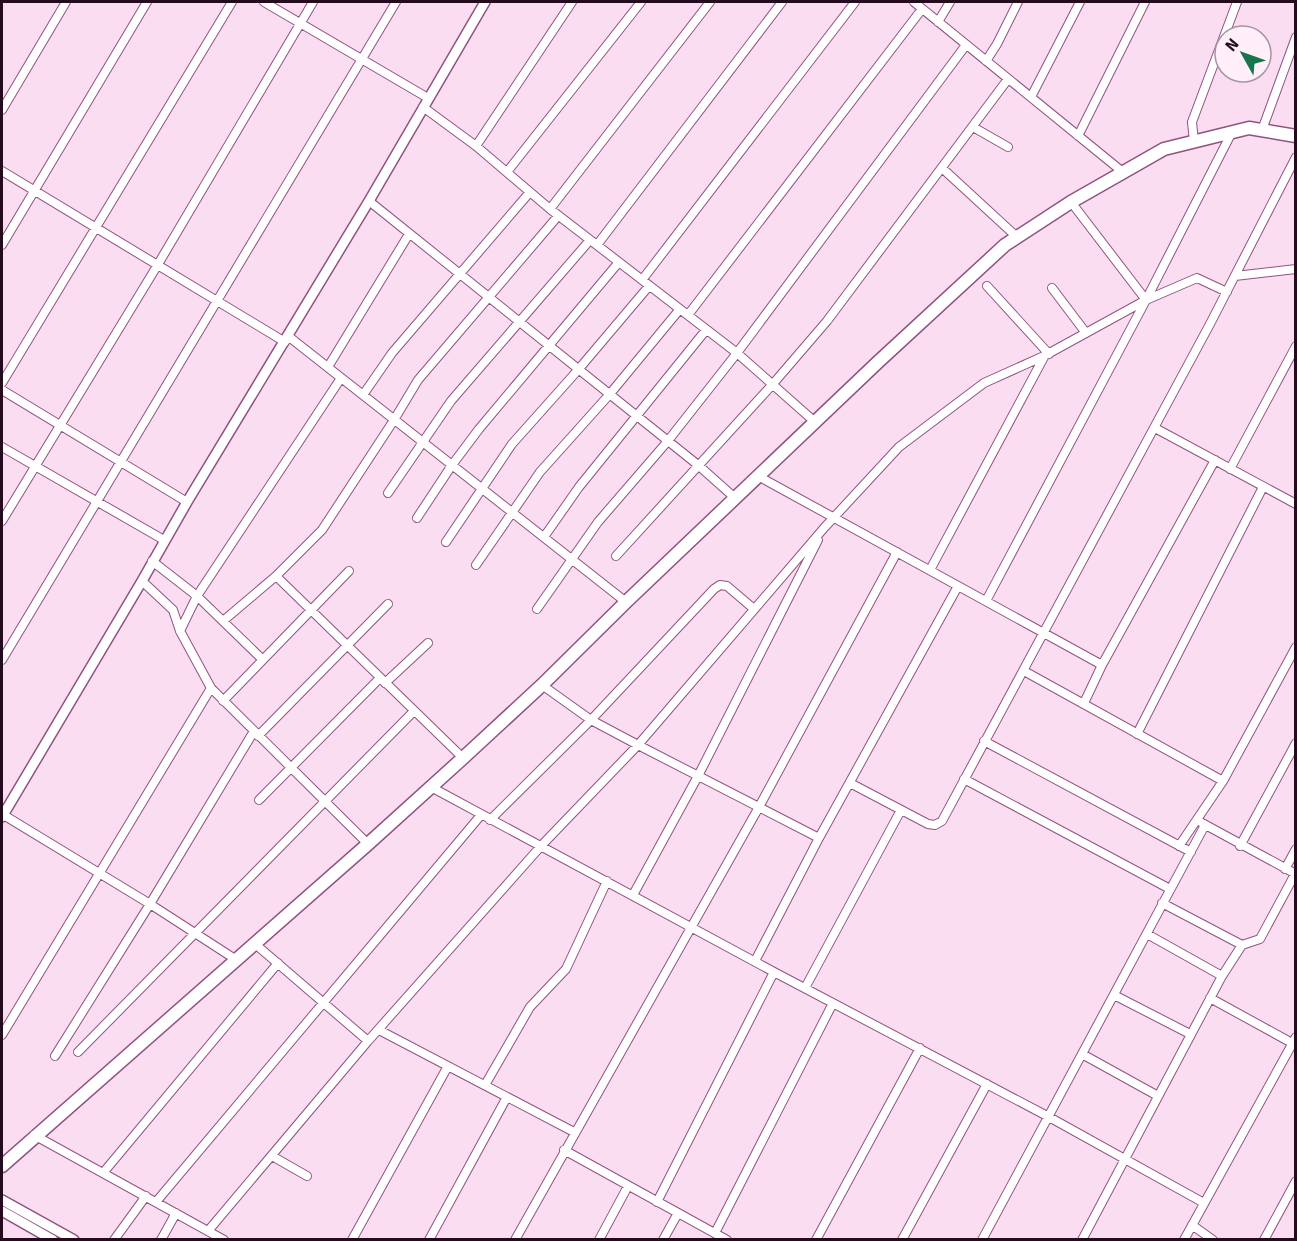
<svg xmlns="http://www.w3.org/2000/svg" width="1297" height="1241" font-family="Signika,sans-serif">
  <rect width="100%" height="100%" fill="#fbddf1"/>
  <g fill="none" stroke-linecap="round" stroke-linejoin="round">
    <!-- minor casing -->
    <g stroke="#925280" stroke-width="10">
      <path id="minor" d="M264 2 428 98
        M914 2 1124 173
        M938 22 950 2
        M986 61 997 44 1018 2
        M1031 97 1080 2
        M423 107 476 146 550 209 737 353 815 422
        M2 110 66 2
        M973 127 1008 147
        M1262 130 1296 37
        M1078 136 1145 2
        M1194 142 1192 122 1237 2
        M476 146 572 2
        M942 168 1017 237
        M2 171 285 342
        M507 172 641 2
        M369 201 698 465 735 498
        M1071 202 1146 300
        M550 209 710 2
        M2 245 147 2
        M597 245 782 2
        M1235 276 1296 269
        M642 280 855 2
        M987 286 1049 354
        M1052 288 1086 333
        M688 315 922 9
        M288 336 626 602
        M328 367 409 234
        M2 383 232 2
        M2 390 187 502
        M363 395 392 353 530 192
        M1155 428 1296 504
        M2 447 164 540
        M1230 469 1296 346
        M758 476 1102 665
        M388 493 451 401 590 240
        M417 518 452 465 479 429 619 262
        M2 521 157 266 313 2
        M544 537 579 487 706 330
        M446 542 512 444 578 370 649 286
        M616 556 772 385 827 321 1008 79
        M152 561 197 596 262 659
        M476 565 540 472 609 395 680 309
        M930 570 1044 357
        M276 576 463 758
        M142 581 173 610 180 631 211 688 368 844
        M986 601 1146 300 1232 132
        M537 609 598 522 667 442 737 353 966 45
        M223 621 276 576 322 530 394 420 418 380 558 216
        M180 631 197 596 341 378
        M2 660 396 2
        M1024 671 1223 781
        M385 683 428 643
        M542 685 591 720 638 745 819 838
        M223 701 349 571
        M1084 703 1102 665 1215 460
        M1137 734 1263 487
        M258 736 388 604
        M984 741 1191 852
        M964 779 1170 889
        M850 783 928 824 935 825 942 821 1210 324 1296 157
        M431 787 774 972 1049 1117 1204 1203
        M259 800 380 678
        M2 814 150 904 235 959
        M490 820 591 720 714 589 720 585 727 586 754 609
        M1202 823 1296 874
        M1179 846 1223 781 1296 647
        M1240 846 1296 743
        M1285 869 1296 849
        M633 895 698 776 818 540
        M1162 903 1242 945
        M1147 934 1222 976
        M254 943 368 1041
        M755 961 819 838 958 586
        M805 988 901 810
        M1114 995 1190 1034
        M1210 998 1292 1043
        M379 1030 574 1132
        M2 1035 211 688
        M78 1052 414 711
        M1082 1054 1158 1096
        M55 1056 150 904 254 731
        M485 1085 530 1007 566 969 607 881
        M34 1135 224 1240
        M564 1150 727 1240
        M272 1156 307 1176
        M103 1173 278 963
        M156 1202 481 815
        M657 1202 774 972
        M1192 1225 1213 1240
        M208 1231 368 1041 541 846 638 745 824 528 899 447 984 383 1044 356 1146 300 1197 278 1227 292
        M715 1233 833 1003
        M114 1240 146 1196
        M161 1240 176 1213
        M352 1240 448 1066
        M429 1240 507 1097
        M515 1240 759 807 897 552
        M599 1240 628 1186
        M663 1240 678 1213
        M816 1240 920 1048
        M902 1240 987 1084
        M982 1240 1205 825
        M1082 1240 1222 976 1242 945 1260 939 1295 874
        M1184 1240 1296 1037
        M1264 1240 1296 1181"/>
    </g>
    <!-- tertiary casing -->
    <g stroke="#925280" stroke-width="12">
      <path id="tertiary" d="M2 817 142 581 187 502 369 201 485 2
        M2 1200 74 1240
        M2 1211 53 1240"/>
    </g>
    <!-- primary casing -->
    <g stroke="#925280" stroke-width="15">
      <path id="primary" d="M2 1166 368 844 463 758 542 685 626 602 878 362 1005 245 1071 202 1164 149 1249 128 1296 136"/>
    </g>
    <!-- minor -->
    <use href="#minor" stroke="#fff" stroke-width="8"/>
    <!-- tertiary -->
    <use href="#tertiary" stroke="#fff" stroke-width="9"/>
    <!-- primary -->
    <use href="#primary" stroke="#fff" stroke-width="12"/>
  </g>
  <!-- border -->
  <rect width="1297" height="1241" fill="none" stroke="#240b1d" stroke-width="6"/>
  <!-- north arrow -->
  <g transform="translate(1243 54) rotate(310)"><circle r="28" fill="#ffeff9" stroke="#a794a1" stroke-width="1.5"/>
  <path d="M0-4.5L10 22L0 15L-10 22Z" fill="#17754b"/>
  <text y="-9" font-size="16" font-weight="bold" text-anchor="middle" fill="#240b1d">N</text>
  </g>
</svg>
